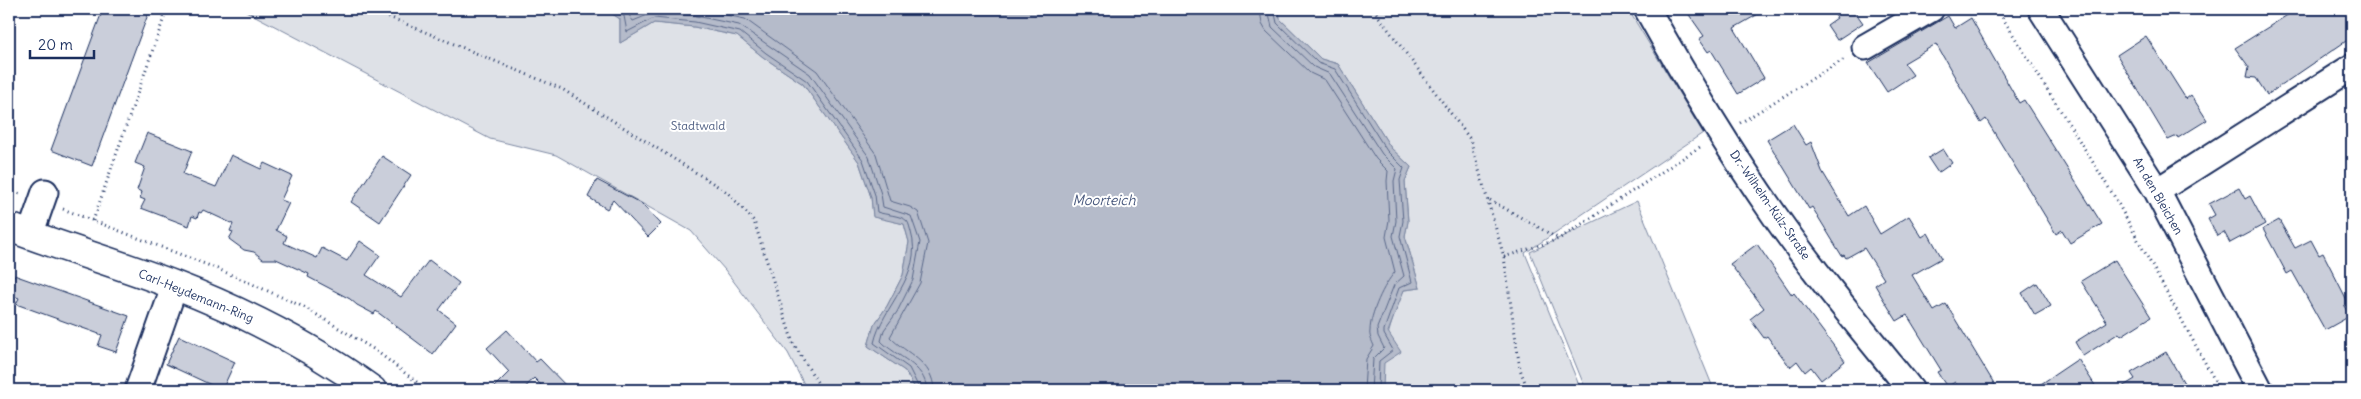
<svg xmlns="http://www.w3.org/2000/svg" width="2361" height="399" font-family="Delius,sans-serif">
  <rect width="100%" height="100%" fill="#fff"/>
  <filter id="ink" filterUnits="userSpaceOnUse"><feTurbulence type="fractalNoise" baseFrequency=".02" numOctaves="2"/><feDisplacementMap in="SourceGraphic" scale="10" xChannelSelector="R" yChannelSelector="G"/><feConvolveMatrix kernelMatrix="1 2 1 2 8 2 1 2 1" color-interpolation-filters="sRGB"/></filter>
  <g filter="url(#ink)">
    <!-- green -->
    <path fill="#dee1e7" stroke="#7c88a2" d="M242 9H605L620 19V43L654 23 694 27 737 36 763 57 803 84 859 162 871 197 873 216 904 224 909 242 903 275 887 306 874 325 868 346 905 371 916 390H807L788 353 725 270 691 231 556 155 490 139Z
      M1279 9H1628L1703 133 1525 253 1581 390H1383C1379 357 1391 320 1404 290L1420 288 1405 236 1408 221 1405 181 1411 167 1391 148 1338 64 1321 59 1280 19Z
      M1637 201 1714 390H1586L1530 252Z"/>
    <!-- water -->
    <path fill="#b5bbca" stroke="#77839f" d="M605 9H1279L1280 19 1321 59 1338 64 1391 148 1411 167 1405 181 1408 222 1405 236 1420 288 1404 290 1388 332 1401 352 1384 363 1383 390H916L905 371 868 346 874 325 887 306 903 275 909 242 904 224 873 217 871 197 859 162 803 84 763 57 737 36 694 27 654 23 620 43V19Z"/>
    <g fill="none" stroke-linecap="round" stroke-linejoin="round">
      <!-- shore -->
      <path stroke="#596789" stroke-width="1" d="M614 9 624 16 627 32 654 18 695 22 740 32 766 53 807 81 863 160 875 195 877 212C885 215 901 215 907 221 909 223 910 229 911 232 924 275 882 306 874 343L909 368 920 390
        M625 9 633 21 655 12 696 16 739 25 810 74 869 157 881 194 883 207 911 216 920 242 913 280 897 312 884 330 881 341C896 357 925 364 927 390
        M697 9 745 19 817 71 876 154 890 201 910 207 918 212 928 243 920 283 890 337C906 354 933 361 934 390
        M1260 9 1262 24 1266 31 1310 73 1325 80 1376 159 1388 171 1387 181 1389 220 1386 237 1395 272C1384 284 1370 314 1370 331 1369 336 1372 341 1374 346L1366 359 1364 390
        M1268 9 1272 27 1314 67 1330 74 1382 154 1397 169 1394 181 1396 221 1393 236 1404 276 1394 285 1377 328 1378 336 1384 348 1373 359 1371 390
        M1274 9 1277 23 1318 63 1335 69 1387 151 1404 168 1400 180 1403 221 1400 236 1412 282 1399 288 1384 330V334L1393 350 1379 361 1378 390"/>
    </g>
    <!-- building -->
    <path fill="#caceda" stroke="#1b2f5e" d="M103 9H150L92 166 51 150Z
      M1685 9H1767L1734 28 1764 78 1738 94 1711 50 1708 52 1699 39 1704 36Z
      M1831 9H1853L1863 23 1837 40 1827 25 1837 18Z
      M2297 9H2352V37L2267 95 2256 78 2247 77 2249 67 2235 48Z
      M1948 16 1955 28 1971 18 2019 103 2024 100 2102 224 2070 243 2062 230 2056 234 1986 119 1981 123 1936 44 1904 63 1913 75 1887 92 1868 63Z
      M2146 36 2186 99 2191 95 2207 120 2178 138 2177 136 2168 140 2117 55Z
      M1793 124 1806 145 1811 142 1822 171 1849 216 1864 206 1880 234 1909 216 1922 237 1928 233 1942 258 1912 275 1934 311 1946 304 1998 390H1960L1955 382 1947 387 1937 372 1941 370 1907 315 1897 321 1882 297 1875 285 1884 279 1864 248 1846 258 1844 255 1842 256 1812 207 1809 209 1767 140Z
      M147 133 192 151 183 174 216 187 231 155 261 169 264 163 292 176 281 200 289 203 276 230 287 236 284 243 317 258 322 248 347 261 360 241 380 255 366 275 401 297 429 260 459 283 439 310 456 323 433 354 376 311 374 314 357 305 350 299 308 277 309 274 276 259H263L254 252 244 250 229 239 233 232 230 231 233 224 203 210 201 213 199 212 197 218 192 216 189 226 141 208 145 200 140 198 142 192 137 190 145 167 135 163Z
      M1943 149 1952 163 1938 173 1928 158Z
      M382 156 411 175 380 222 351 202Z
      M597 180 642 204 661 224 648 237 613 200 607 209 588 197Z
      M2239 188 2245 199 2250 196 2265 224 2230 243 2224 232 2217 236 2208 219 2215 215 2209 204Z
      M2279 220 2295 248 2311 240 2319 255 2323 253 2349 304 2344 306 2350 316 2325 330 2292 271 2287 274 2263 229Z
      M1757 244 1792 295 1794 293 1845 361 1821 380 1811 367 1805 372 1797 361 1790 367 1767 336 1764 338 1750 319 1764 308 1730 264Z
      M2115 260 2151 317 2121 336 2119 333 2083 356 2075 342 2107 322 2081 281Z
      M14 275 129 316 116 352 98 346 102 335 16 304 19 298 9 294Z
      M2037 283 2051 306 2035 315 2022 293Z
      M507 330 536 362 540 359 570 390H546L534 378 523 390H491L509 372 487 348Z
      M179 336 235 362 222 390 166 364Z
      M2166 352 2188 390H2117L2135 379 2131 373Z
      M2078 359 2098 390H2032Z"/>
    <g fill="none" stroke-linecap="round" stroke-linejoin="round">
      <!-- minor casing -->
      <g stroke="#1b2f5e" stroke-width="29">
        <path id="minor" d="M1647 9C1686 79 1729 150 1775 216 1817 276 1865 333 1911 390
          M2041 9 2157 191 2260 390
          M1865 47 1931 9
          M2157 191 2352 67
          M30 235 45 192
          M138 390 175 285"/>
      </g>
      <!-- major casing -->
      <g stroke="#1b2f5e" stroke-width="31">
        <path id="major" d="M9 227C63 248 120 264 174 285 244 312 311 346 372 390"/>
      </g>
      <!-- path -->
      <path stroke="#1b2f5e" stroke-width="3" stroke-dasharray="1 4" stroke-linecap="butt" d="M370 9 562 89 727 192 754 221 793 343 822 390
        M1373 9 1470 139 1504 257 1520 369 1528 390
        M1997 9 2114 196 2220 390
        M1740 123 1846 58
        M9 190 21 194
        M1490 200 1559 239
        M63 209 218 269 304 307 375 350 427 390
        M93 221 167 9
        M1504 257 1559 239 1703 145"/>
      <!-- minor -->
      <use href="#minor" stroke="#fff" stroke-width="25"/>
      <!-- major -->
      <use href="#major" stroke="#fff" stroke-width="28"/>
    </g>
  </g>
  <g text-anchor="middle" stroke-width="4" stroke-linejoin="round" paint-order="stroke">
    <!-- park labels -->
    <g font-size="12" fill="#4c5c80" stroke="#fff">
      <text x="698" y="130">Stadtwald</text>
    </g>
    <!-- street labels -->
    <g font-size="12" fill="#1b2f5e" stroke="#fff">
      <text transform="translate(2158 196) rotate(60)" y="4">An den Bleichen</text>
      <text transform="translate(1770 205) rotate(55)" y="4">Dr.-Wilhelm-Külz-Straße</text>
      <text transform="translate(196 296) rotate(22)" y="4">Carl-Heydemann-Ring</text>
    </g>
    <!-- water labels -->
    <g font-size="14" font-style="italic" fill="#49597e" stroke="#fff">
      <text x="1104" y="205">Moorteich</text>
    </g>
  </g>
  <!-- margin -->
  <rect width="2361" height="399" fill="none" stroke="#fff" stroke-width="30"/>
  <rect x="15" y="15" width="2331" height="369" fill="none" stroke="#1b2f5e" stroke-width="2" filter="url(#ink)"/>
  <!-- scale -->
  <path d="M30 50v8h64v-8" fill="none" stroke="#1b2f5e" stroke-width="2.5"/>
  <text x="38" y="50" font-size="15" fill="#1b2f5e" stroke="#ffffff" stroke-width="4" paint-order="stroke">20 m</text>
</svg>
